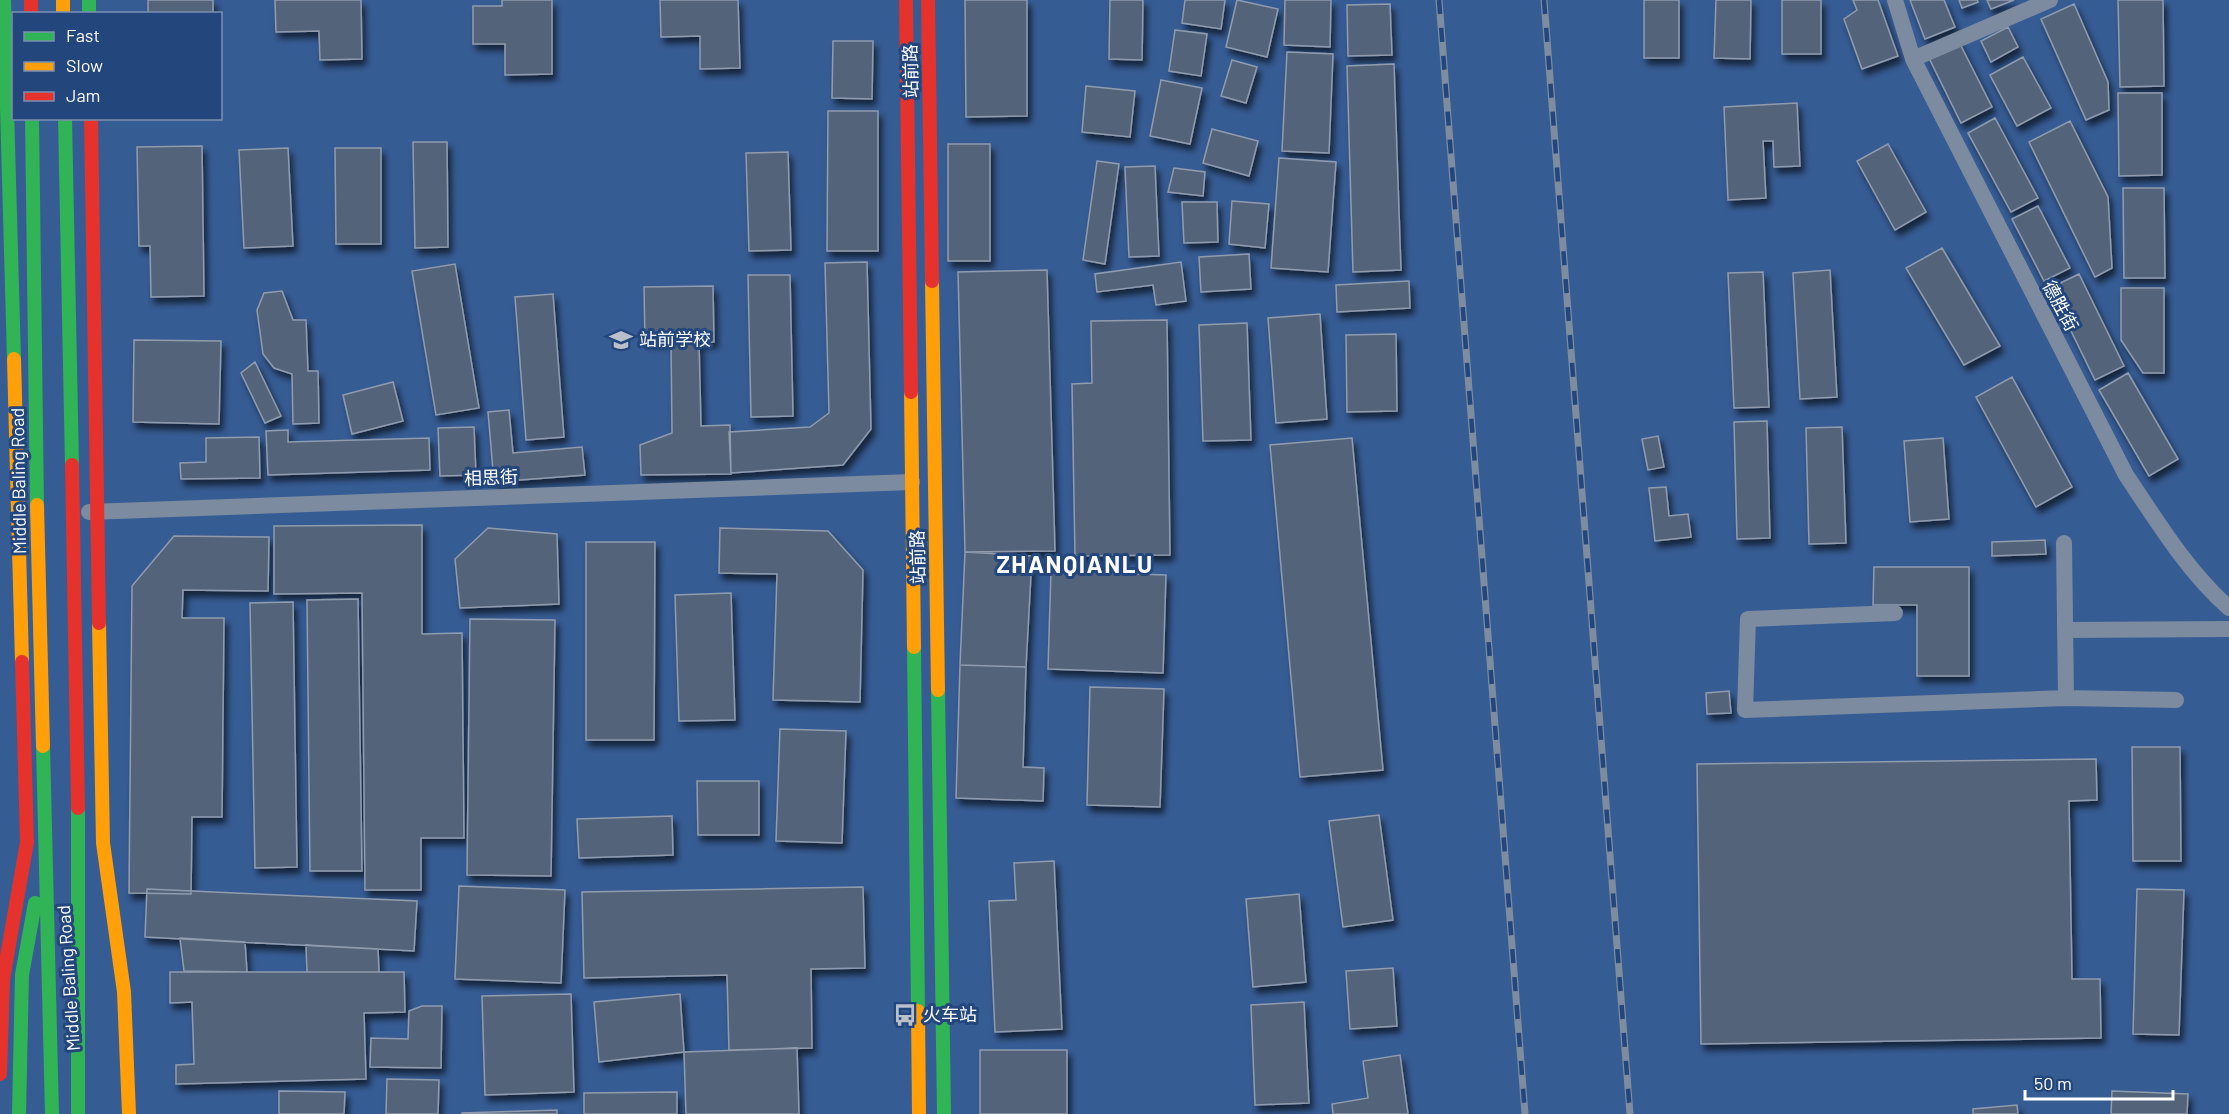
<svg xmlns="http://www.w3.org/2000/svg" width="2229" height="1114" font-family="Barlow,'Noto Sans SC',sans-serif">
  <defs>
    <filter id="shadow"><feDropShadow dx="3.5" dy="6" stdDeviation="3" flood-color="#0009"/></filter>
  </defs>
  <rect width="100%" height="100%" fill="#374b69"/>
  <!-- green -->
  <path fill="#365c94" fill-rule="evenodd" d="M0 0H2229V1114H0ZM14 14H220V118H14Z"/>
  <!-- building -->
  <path fill="#52637a" stroke="#909cae" stroke-width="1.5" filter="url(#shadow)" d="M148 0H213V14H148Z
    M275 0H361L362 59 320 60 319 31 276 32Z
    M502 0H552V74L505 75V44H473V6H502Z
    M660 0H738L740 68 700 69V36L661 37Z
    M965 0H1027V116L966 117Z
    M1110 0H1143L1142 60 1109 59Z
    M1185 0H1225L1221 29 1182 23Z
    M1237 0 1278 9 1267 57 1226 47Z
    M1285 0H1331L1330 47 1284 45Z
    M1644 0H1679V58H1644Z
    M1716 0H1751L1750 59 1714 58Z
    M1782 0H1821V54H1782Z
    M1853 0H1878L1898 56 1862 69 1844 19 1857 10Z
    M1910 0H1944L1955 27 1925 39Z
    M1959 0H1977L1978 2 1962 8Z
    M1987 0H2014L1991 9Z
    M2118 0H2163L2164 86 2120 87Z
    M1390 4 1392 55 1348 56 1347 5Z
    M2074 4 2108 82 2109 110 2086 120 2041 19Z
    M2008 27 2018 47 1991 62 1981 41Z
    M1175 30 1207 34 1201 76 1169 71Z
    M1958 40 1992 107 1961 123 1928 56Z
    M833 41H873L872 99 832 98Z
    M1287 52 1333 54 1329 153 1282 151Z
    M2023 57 2051 108 2017 126 1990 75Z
    M1232 60 1257 67 1246 103 1221 96Z
    M1394 64 1401 270 1353 272 1347 66Z
    M1161 80 1202 88 1190 144 1150 136Z
    M1086 86 1135 91 1130 137 1082 132Z
    M2118 93H2162V175L2119 176Z
    M1797 103 1800 166 1774 167 1773 141H1763L1766 198 1728 200 1724 107Z
    M828 111H878V251H827Z
    M1995 118 2038 198 2011 212 1968 133Z
    M2070 121 2108 197 2112 268 2095 277 2029 142Z
    M1212 129 1258 141 1249 176 1203 163Z
    M413 142H447L448 247 415 248Z
    M948 144H990V261H948Z
    M1888 144 1926 212 1895 230 1857 161Z
    M202 146 204 296 151 297 150 246H139L137 147Z
    M288 148 293 246 244 248 239 150Z
    M335 148H381V244H336Z
    M788 152 791 250 749 251 746 153Z
    M1279 158 1336 162 1328 272 1271 268Z
    M1097 161 1119 164 1105 264 1083 260Z
    M1155 166 1159 256 1129 257 1125 167Z
    M1174 168 1205 172 1203 196 1168 192Z
    M2123 188H2164L2165 278H2124Z
    M1232 201 1269 204 1265 248 1229 244Z
    M1182 202H1217L1218 242 1184 243Z
    M2038 206 2070 268 2044 281 2012 219Z
    M1942 248 2000 346 1964 365 1906 268Z
    M1249 254 1251 289 1201 292 1199 257Z
    M867 262 871 429 843 465 731 473 729 432 810 427 829 413 825 263Z
    M1181 262 1186 301 1156 305 1153 285 1097 292 1095 274Z
    M455 264 479 408 436 415 412 271Z
    M1047 270 1055 551 965 552 958 272Z
    M1830 270 1837 397 1800 399 1793 273Z
    M1763 272 1769 407 1734 408 1728 273Z
    M2079 274 2124 366 2095 380 2050 288Z
    M748 275H790L793 416 751 417Z
    M1409 281 1410 308 1337 312 1336 285Z
    M713 286 714 342H699L701 426 730 425 731 474 641 475 640 445 672 433 671 341H645L644 287Z
    M2121 288H2164V373H2143L2121 340Z
    M282 291 293 320H306L308 371H318L319 423 293 424 292 374 274 368 263 354 257 310 264 293Z
    M553 294 564 437 526 440 515 297Z
    M1320 314 1327 419 1276 423 1268 318Z
    M1167 320 1170 555 1075 556 1072 384 1092 383 1091 321Z
    M1247 323 1251 440 1203 441 1199 325Z
    M1396 334 1397 411 1347 412 1346 335Z
    M134 340 221 341 219 424 133 422Z
    M255 362 281 416 265 423 241 373Z
    M2128 373 2178 459 2149 476 2099 390Z
    M2012 377 2072 487 2036 507 1976 397Z
    M393 382 403 421 352 434 343 395Z
    M509 410 513 453 582 447 585 475 494 482 488 412Z
    M1767 421 1770 538 1737 539 1734 422Z
    M474 427 476 475 440 476 438 428Z
    M1842 427 1846 543 1809 544 1806 428Z
    M288 430V442L429 438 430 470 268 475 266 431Z
    M1658 436 1664 467 1648 470 1642 439Z
    M259 437 260 478 181 479 180 463 206 462V438Z
    M1352 438 1383 770 1300 777 1270 445Z
    M1943 438 1949 519 1910 522 1904 441Z
    M1666 487 1669 516 1688 514 1691 537 1655 541 1649 488Z
    M422 525V634L462 633 464 838H421V890H365L362 593 274 594V526Z
    M488 528 557 534 559 604 460 608 455 559Z
    M720 528 828 531 863 570 860 702 773 700 777 574 719 573Z
    M174 536 269 537 268 591 183 590 182 618H224L222 817H192L191 894 129 893 132 586Z
    M2045 540 2046 554 1992 556V542Z
    M586 542H655L654 740H586Z
    M965 552 1032 556 1026 667 960 665Z
    M1874 567H1969V676H1917V605H1873Z
    M1051 571 1166 575 1163 673 1048 669Z
    M731 593 735 720 679 721 675 595Z
    M358 599 362 871H310L307 600Z
    M293 602 297 867 255 868 250 603Z
    M470 619 555 620 551 876 467 875Z
    M960 665 1026 667 1023 767 1044 768 1043 801 956 798Z
    M1090 687 1164 689 1160 807 1087 805Z
    M1729 691 1731 713 1707 714 1706 693Z
    M780 729 846 731 842 843 776 841Z
    M2132 747H2180L2181 861H2133Z
    M2096 759 2097 800 2069 801 2072 979H2100L2101 1038 1701 1044 1697 764Z
    M697 781H759V835H698Z
    M1379 815 1393 920 1343 927 1329 821Z
    M672 816 673 855 579 858 577 819Z
    M1054 861 1062 1029 995 1032 989 901 1016 900 1014 863Z
    M459 886 565 890 561 983 455 979Z
    M863 887 865 968 811 969 812 1048 729 1050 727 975 584 978 582 892Z
    M147 889 417 901 414 951 145 937Z
    M2137 889 2184 890 2179 1035 2133 1034Z
    M1299 894 1306 982 1253 987 1246 899Z
    M180 938 245 942 247 972 184 971Z
    M306 945 378 949 379 972H307Z
    M1393 968 1397 1026 1350 1029 1346 971Z
    M170 972H404L405 1012 364 1013 366 1079 176 1084V1065L194 1064 192 1002 170 1003Z
    M571 994 574 1092 485 1095 482 996Z
    M680 994 684 1052 599 1062 594 1002Z
    M1304 1002 1309 1103 1255 1105 1251 1005Z
    M422 1006H442L441 1068 370 1067 371 1038 408 1039 409 1011Z
    M797 1048 799 1114H686L684 1052Z
    M980 1050H1067V1114H980Z
    M1400 1055 1408 1114H1333L1332 1104 1368 1098 1363 1061Z
    M387 1079 439 1080 438 1114H386Z
    M279 1091 345 1092 344 1114H279Z
    M2112 1091 2188 1094 2187 1114H2111Z
    M677 1092V1114H584V1093Z
    M2017 1105 2018 1114H1973V1109Z
    M557 1110V1114H462V1113Z"/>
  <g fill="none" stroke-linecap="round" stroke-linejoin="round">
    <!-- street -->
    <path stroke="#7c8ba0" stroke-width="16" d="M1895 0 1913 59 2126 475C2157 521 2187 571 2229 608
      M1913 59 2050 0
      M89 512 912 482
      M2064 543 2066 698 2176 700
      M1895 613 1748 619 1745 710 2066 698
      M2066 630 2229 629"/>
    <!-- fast -->
    <path stroke="#30b455" stroke-width="14" d="M4 0 14 359
      M89 0V14
      M32 118 37 505
      M65 118 72 465
      M914 647 918 1011
      M938 690 944 1114
      M43 746 52 1114
      M19 1114 22 975 35 903
      M78 1114V808"/>
    <!-- slow -->
    <path stroke="#ff9f0a" stroke-width="14" d="M63 0V14
      M932 281 938 690
      M14 359 22 662
      M911 392 914 647
      M37 505 43 746
      M99 623 103 843 124 992 129 1114
      M918 1011 919 1114"/>
    <!-- jam -->
    <path stroke="#e5322d" stroke-width="14" d="M31 0V14
      M906 0 911 392
      M928 0 932 281
      M91 118 99 623
      M72 465 78 808
      M0 1074 3 979 27 842 22 662"/>
    <!-- rail casing -->
    <g stroke="#7e8ca0" stroke-width="7">
      <path id="rail" d="M1439 0 1525 1114
        M1544 0 1630 1114"/>
    </g>
    <!-- rail -->
    <use href="#rail" stroke="#23467d" stroke-width="4.5" stroke-dasharray="14" stroke-linecap="butt"/>
  </g>
  <!-- icons -->
  <defs>
    <g id="school-bare" transform="scale(1.8)"><path d="M0-5L7-2L0 1L-7-2ZM-4 1L0 2.5L4 1V4Q0 6-4 4Z" fill="#b9c0ca" stroke="#23467d" stroke-width="2.5" paint-order="stroke"/></g>
    <g id="bus-bare" transform="scale(1.8)"><path d="M-5-6H5V4H4V6H2V4H-2V6H-4V4H-5ZM-3.5-4V0h7V-4ZM-3.5 1.2v1.5H-2V1.2ZM2 1.2v1.5H3.5V1.2Z" fill="#b9c0ca" stroke="#23467d" stroke-width="2.5" paint-order="stroke"/></g>
  </defs>
  <g fill-rule="evenodd">
    <use href="#school-bare" x="621" y="340"/>
    <use href="#bus-bare" x="905" y="1015"/>
  </g>
  <g text-anchor="middle" stroke-width="6" stroke-linejoin="round" paint-order="stroke">
    <!-- street labels -->
    <g font-size="18" fill="#fff" stroke="#23467d">
      <text transform="translate(911 71) rotate(-91)" y="6">站前路</text>
      <text transform="translate(2060 306) rotate(62)" y="6">德胜街</text>
      <text transform="translate(491 478) rotate(-2)" y="6">相思街</text>
      <text transform="translate(19 481) rotate(-91)" y="6">Middle Baling Road</text>
      <text transform="translate(918 557) rotate(-91)" y="6">站前路</text>
      <text transform="translate(69 978) rotate(-94)" y="6">Middle Baling Road</text>
    </g>
    <!-- poi labels -->
    <g font-size="18" fill="#fff" stroke="#23467d" text-anchor="start">
      <text x="639" y="346">站前学校</text>
      <text x="923" y="1021">火车站</text>
    </g>
    <!-- district labels -->
    <g font-size="24" font-weight="bold" letter-spacing="1.5" fill="#fff" stroke="#23467d">
      <text x="1075" y="573">ZHANQIANLU</text>
    </g>
  </g>
  <!-- legend -->
  <rect x="12" y="12" width="210" height="108" fill="#23467d" stroke="#7b90b1" stroke-width="1.5"/>
  <rect x="24" y="32" width="30" height="9" fill="#30b455" stroke="#7b90b1" stroke-width="1.5"/>
  <text x="66" y="42" font-size="18" fill="#ffffff">Fast</text>
  <rect x="24" y="62" width="30" height="9" fill="#ff9f0a" stroke="#7b90b1" stroke-width="1.5"/>
  <text x="66" y="72" font-size="18" fill="#ffffff">Slow</text>
  <rect x="24" y="92" width="30" height="9" fill="#e5322d" stroke="#7b90b1" stroke-width="1.5"/>
  <text x="66" y="102" font-size="18" fill="#ffffff">Jam</text>
  <!-- scale -->
  <path d="M2025 1090v9h148v-9" fill="none" stroke="#ffffff" stroke-width="3"/>
  <text x="2034" y="1090" font-size="18" fill="#ffffff" stroke="#23467d" stroke-width="4.5" paint-order="stroke">50 m</text>
</svg>
